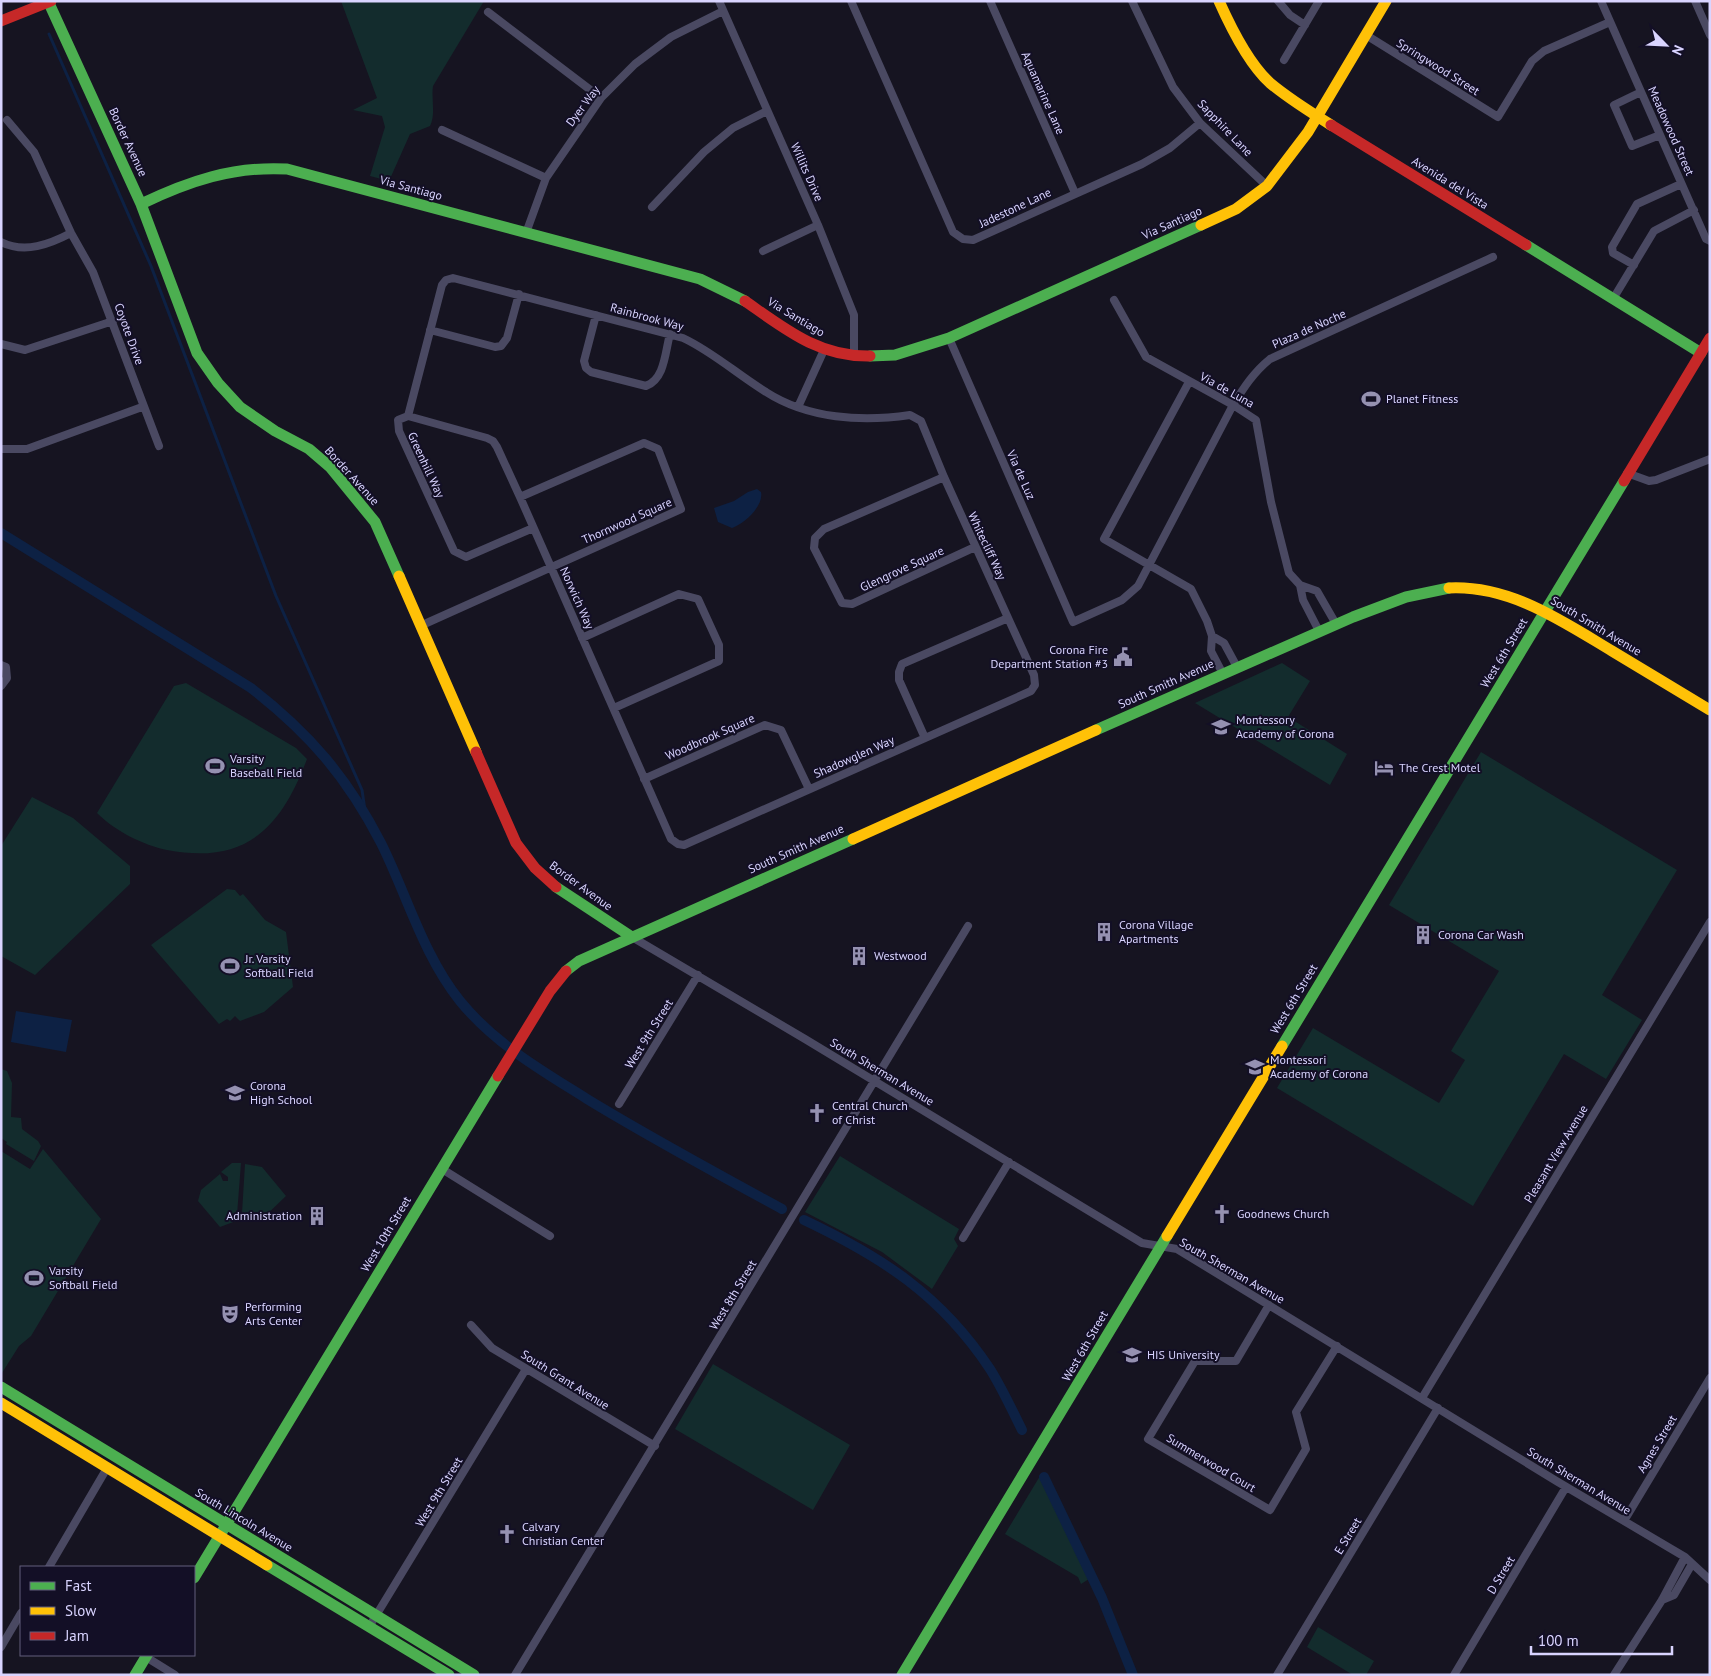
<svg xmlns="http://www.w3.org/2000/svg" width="1711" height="1676" font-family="'PT Sans',sans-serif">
  <rect width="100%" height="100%" fill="#161421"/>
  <!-- green -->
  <path fill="#132c2d" d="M341 1H484L433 86C431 99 436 114 430 126L410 134 389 181 370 176 385 127 382 116 353 110 377 98Z
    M1282 663 1310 681 1288 717 1347 754 1330 785 1195 703Z
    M186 683 296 748 307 759C281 828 246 865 167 850 143 845 115 831 97 813L174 686Z
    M1481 752 1677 870 1602 995 1642 1020 1606 1079 1564 1054 1473 1206 1277 1088 1313 1028 1439 1103 1465 1060 1451 1051 1499 971 1389 905Z
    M32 797 73 818 130 866V884L35 975 1 956V846Z
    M227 889 235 890 240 896 243 894 265 920 286 932 293 987 264 1012 240 1021 235 1016 230 1021 227 1019 219 1024 151 945Z
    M1 1069 7 1071 12 1083 11 1117 21 1118 22 1129 38 1141 41 1146 34 1161 6 1144 7 1142 1 1138Z
    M43 1149 101 1219 31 1336 19 1346 2 1373 1 1151 30 1169Z
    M840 1156 959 1229 954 1239 958 1246 932 1289 882 1252 805 1212Z
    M232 1163H241L237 1215 236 1221 220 1227 198 1201 201 1190 220 1174 223 1181H228V1177L221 1172Z
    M245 1164 262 1167 286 1196 260 1221 242 1213Z
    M713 1364 850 1445 813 1510 675 1429Z
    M1040 1476 1089 1579 1081 1584 1078 1577 1005 1534Z
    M1318 1627 1374 1661 1366 1675H1353L1307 1647Z"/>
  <!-- water -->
  <path fill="#0d2144" d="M757 489 761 492C764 506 744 524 732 528L718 522 714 508 734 501 748 492Z
    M16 1011 72 1020 66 1052 11 1042Z"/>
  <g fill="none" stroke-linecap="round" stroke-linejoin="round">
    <!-- stream -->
    <path stroke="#0d2144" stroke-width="3" d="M49 34 151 266 276 596 362 790 366 817"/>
    <!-- canal -->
    <path stroke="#0d2144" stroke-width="10" d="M1 533 251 688C310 734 347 777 381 843 407 895 423 955 460 1001 495 1044 541 1070 587 1099 651 1138 716 1173 782 1209
      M804 1220C882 1257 941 1295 990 1369 1002 1388 1012 1410 1022 1430
      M1044 1477 1102 1598 1133 1675"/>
    <!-- street -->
    <path stroke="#4a4962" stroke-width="8" d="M719 1 818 225 854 315V356
      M851 1 953 232 963 239 973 240 1142 164 1170 148 1200 123
      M990 1 1075 193
      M1132 1 1173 87 1200 123 1267 186
      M1278 1 1290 15 1305 25
      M1601 1 1706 239 1710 241
      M1695 1 1710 35
      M488 12 601 98
      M1366 35 1498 117 1532 61 1544 51 1610 22
      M1284 60 1319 1
      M1641 92 1614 105 1632 146 1660 135
      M7 120 34 152 71 233 93 272 159 446
      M442 130 546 178
      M652 207 704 152 733 128 767 111
      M526 233 546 178 601 98 635 64 671 37 723 11
      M1 242C25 254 50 244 71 233
      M763 251 818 225
      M1634 265 1613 253 1612 247 1637 204 1681 184
      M1613 299 1654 231 1694 210
      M1114 300 1146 357 1233 405 1256 420 1271 502 1289 573 1300 585 1317 591 1336 624
      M596 315 584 361 586 368 591 372 646 386C665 379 665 352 670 334
      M430 330 495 347 501 346 507 338 519 294
      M949 338 1073 622 1122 600 1138 586 1233 405C1244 387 1254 372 1270 359L1493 257
      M1 344 25 350 113 321
      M1189 382 1104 539 1191 589 1207 621 1212 636 1211 651 1223 674
      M798 407 824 350
      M408 416 487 438 493 441 497 447 520 497 671 839 678 844 684 845 1031 691 1035 685 1034 675 944 477 921 421 910 415C862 422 808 419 766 392 738 375 713 352 683 338L453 278 446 280 442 285 408 416 398 420 399 431 454 551 466 557 533 528
      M1 449H27L142 407
      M1627 473 1649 481 1656 480 1710 459
      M944 477 824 529 815 538 814 548 842 603 852 604 975 547
      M1300 585 1303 600 1319 631
      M420 626 681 509 658 449 644 443 520 497
      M1212 636 1224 643 1237 667
      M582 638 679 594 698 599 719 645V661L614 708
      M1 665 6 667 7 678 1 686
      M925 738 899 680V672L902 664 1008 618
      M644 779 765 725 781 730 809 789
      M632 937 805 1039 1142 1243 1177 1249 1558 1482 1685 1557 1710 1580
      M619 1104 698 975
      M442 1169 550 1236
      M963 1238 1009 1162
      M1269 1305 1236 1361H1195L1148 1439 1270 1510 1306 1449 1296 1412 1337 1346
      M471 1325 492 1348 655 1446
      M1422 1398 1710 922
      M1624 1521 1710 1378
      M49 1567 107 1468
      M1662 1600 1674 1595 1692 1564
      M369 1627 526 1369
      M1 1647 21 1613
      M146 1657 175 1675
      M515 1675 968 926
      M1277 1675 1438 1408
      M1454 1675 1566 1487
      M1614 1675 1662 1600 1685 1557"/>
    <!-- fast -->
    <path stroke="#4caf50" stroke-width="11" d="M48 1 141 204 197 353 218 383 240 407 275 431 309 449 330 467 375 522 399 576
      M141 204C189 181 233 166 287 169L700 279 745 301
      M1526 245 1701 353
      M870 356 895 355 949 338 1201 225
      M1096 730 1353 617 1406 597 1449 588
      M556 887 632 937
      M566 971 579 961 853 839
      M1282 1046 1624 481
      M1 1387 474 1675
      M267 1565 449 1675
      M194 1578 498 1076
      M135 1675 147 1655
      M902 1675 1167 1236"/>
    <!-- slow -->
    <path stroke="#ffc107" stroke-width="11" d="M1219 1C1231 28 1248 63 1270 83 1289 99 1310 112 1331 125
      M1201 225 1236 209 1267 186 1308 132 1386 1
      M399 576 476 752
      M1449 588C1510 585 1562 621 1612 651 1645 671 1677 690 1710 710
      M853 839 1096 730
      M1167 1236 1282 1046
      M1 1403 267 1565"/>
    <!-- jam -->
    <path stroke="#c62828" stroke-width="11" d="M1 21 51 1
      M1331 125 1526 245
      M745 301C785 329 819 357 870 356
      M1624 481 1710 338
      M476 752 516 843 535 868 556 887
      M498 1076 550 991 566 971"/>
  </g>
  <!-- icons -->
  <defs>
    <g id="stadium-bare" transform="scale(1.5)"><path d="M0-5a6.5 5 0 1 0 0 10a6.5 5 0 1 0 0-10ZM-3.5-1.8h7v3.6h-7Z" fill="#9591b1" stroke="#130f26" stroke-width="2.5" paint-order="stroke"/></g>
    <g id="civic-bare" transform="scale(1.5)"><path d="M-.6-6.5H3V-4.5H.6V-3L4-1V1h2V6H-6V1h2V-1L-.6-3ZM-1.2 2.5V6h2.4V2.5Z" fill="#9591b1" stroke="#130f26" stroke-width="2.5" paint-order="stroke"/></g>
    <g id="school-bare" transform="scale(1.5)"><path d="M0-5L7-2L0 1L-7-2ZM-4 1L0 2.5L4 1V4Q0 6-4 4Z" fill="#9591b1" stroke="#130f26" stroke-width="2.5" paint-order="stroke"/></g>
    <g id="hotel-bare" transform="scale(1.5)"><path d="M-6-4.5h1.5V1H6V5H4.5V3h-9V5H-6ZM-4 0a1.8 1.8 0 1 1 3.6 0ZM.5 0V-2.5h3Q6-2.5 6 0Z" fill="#9591b1" stroke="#130f26" stroke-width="2.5" paint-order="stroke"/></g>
    <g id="building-bare" transform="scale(1.5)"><path d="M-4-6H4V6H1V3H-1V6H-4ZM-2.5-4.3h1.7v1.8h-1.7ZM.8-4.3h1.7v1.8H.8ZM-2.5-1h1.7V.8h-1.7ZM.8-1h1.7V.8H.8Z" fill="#9591b1" stroke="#130f26" stroke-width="2.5" paint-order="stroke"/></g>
    <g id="church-bare" transform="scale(1.5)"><path d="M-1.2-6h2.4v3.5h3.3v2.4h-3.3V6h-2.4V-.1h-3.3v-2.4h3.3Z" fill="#9591b1" stroke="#130f26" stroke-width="2.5" paint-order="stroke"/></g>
    <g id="theatre-bare" transform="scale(1.5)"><path d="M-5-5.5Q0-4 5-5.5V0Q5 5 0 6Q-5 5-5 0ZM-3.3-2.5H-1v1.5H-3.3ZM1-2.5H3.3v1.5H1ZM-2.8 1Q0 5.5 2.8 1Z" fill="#9591b1" stroke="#130f26" stroke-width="2.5" paint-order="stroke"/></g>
    <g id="university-bare" transform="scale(1.5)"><path d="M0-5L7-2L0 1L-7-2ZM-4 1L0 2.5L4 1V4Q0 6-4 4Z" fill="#9591b1" stroke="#130f26" stroke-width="2.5" paint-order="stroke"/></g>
  </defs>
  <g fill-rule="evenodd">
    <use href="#stadium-bare" x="1371" y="399"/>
    <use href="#civic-bare" x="1123" y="657"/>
    <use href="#school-bare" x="1221" y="727"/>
    <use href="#stadium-bare" x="215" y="766"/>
    <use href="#hotel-bare" x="1384" y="768"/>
    <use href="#building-bare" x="1104" y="932"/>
    <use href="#building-bare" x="1423" y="935"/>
    <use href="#building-bare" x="859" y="956"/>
    <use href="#stadium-bare" x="230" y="966"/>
    <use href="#school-bare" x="1255" y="1067"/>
    <use href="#school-bare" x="235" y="1093"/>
    <use href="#church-bare" x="817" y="1113"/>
    <use href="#church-bare" x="1222" y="1214"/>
    <use href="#building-bare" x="317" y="1216"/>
    <use href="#stadium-bare" x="34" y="1278"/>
    <use href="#theatre-bare" x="230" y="1314"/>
    <use href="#university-bare" x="1132" y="1355"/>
    <use href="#church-bare" x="507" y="1534"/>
  </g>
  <g text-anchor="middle" stroke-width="4" stroke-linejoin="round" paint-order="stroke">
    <!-- street labels -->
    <g font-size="12" fill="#d9d4ff" stroke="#130f26">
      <text transform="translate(1438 67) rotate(32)" y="4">Springwood Street</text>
      <text transform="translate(1043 93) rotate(66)" y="4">Aquamarine Lane</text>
      <text transform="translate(583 106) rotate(-53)" y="4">Dyer Way</text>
      <text transform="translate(1225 128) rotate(46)" y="4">Sapphire Lane</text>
      <text transform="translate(1671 131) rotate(66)" y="4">Meadowood Street</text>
      <text transform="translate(128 142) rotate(65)" y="4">Border Avenue</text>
      <text transform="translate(807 172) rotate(66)" y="4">Willits Drive</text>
      <text transform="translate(1450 183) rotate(32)" y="4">Avenida del Vista</text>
      <text transform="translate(411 188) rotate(15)" y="4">Via Santiago</text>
      <text transform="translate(1015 208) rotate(-25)" y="4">Jadestone Lane</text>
      <text transform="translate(1172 223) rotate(-24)" y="4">Via Santiago</text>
      <text transform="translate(647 317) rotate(15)" y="4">Rainbrook Way</text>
      <text transform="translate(796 317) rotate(31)" y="4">Via Santiago</text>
      <text transform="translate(1309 329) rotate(-24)" y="4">Plaza de Noche</text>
      <text transform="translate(129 334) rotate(70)" y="4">Coyote Drive</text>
      <text transform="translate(1227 390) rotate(29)" y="4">Via de Luna</text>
      <text transform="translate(426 465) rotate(65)" y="4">Greenhill Way</text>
      <text transform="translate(1021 475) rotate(66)" y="4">Via de Luz</text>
      <text transform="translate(352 476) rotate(48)" y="4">Border Avenue</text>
      <text transform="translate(627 521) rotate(-24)" y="4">Thornwood Square</text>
      <text transform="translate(987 546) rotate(65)" y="4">Whitecliff Way</text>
      <text transform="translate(902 569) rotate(-25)" y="4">Glengrove Square</text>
      <text transform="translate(577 598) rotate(66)" y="4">Norwich Way</text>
      <text transform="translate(1596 626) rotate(31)" y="4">South Smith Avenue</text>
      <text transform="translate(1504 653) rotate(-59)" y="4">West 6th Street</text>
      <text transform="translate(1166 684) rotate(-24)" y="4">South Smith Avenue</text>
      <text transform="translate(710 737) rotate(-24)" y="4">Woodbrook Square</text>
      <text transform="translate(854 757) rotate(-24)" y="4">Shadowglen Way</text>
      <text transform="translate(796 849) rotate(-24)" y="4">South Smith Avenue</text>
      <text transform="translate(581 886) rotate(36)" y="4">Border Avenue</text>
      <text transform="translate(1294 999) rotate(-59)" y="4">West 6th Street</text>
      <text transform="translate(649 1034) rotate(-58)" y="4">West 9th Street</text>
      <text transform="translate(882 1072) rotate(31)" y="4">South Sherman Avenue</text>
      <text transform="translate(1556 1154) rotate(-59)" y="4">Pleasant View Avenue</text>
      <text transform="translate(386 1234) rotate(-59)" y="4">West 10th Street</text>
      <text transform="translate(1232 1271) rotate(30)" y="4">South Sherman Avenue</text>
      <text transform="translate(733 1295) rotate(-59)" y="4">West 8th Street</text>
      <text transform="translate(1085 1346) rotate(-60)" y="4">West 6th Street</text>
      <text transform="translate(565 1380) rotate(32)" y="4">South Grant Avenue</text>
      <text transform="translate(1657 1444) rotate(-59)" y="4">Agnes Street</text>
      <text transform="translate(1211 1463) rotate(31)" y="4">Summerwood Court</text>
      <text transform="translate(1579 1481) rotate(31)" y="4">South Sherman Avenue</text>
      <text transform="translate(439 1492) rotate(-59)" y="4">West 9th Street</text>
      <text transform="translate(244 1520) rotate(31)" y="4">South Lincoln Avenue</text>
      <text transform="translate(1348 1536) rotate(-59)" y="4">E Street</text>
      <text transform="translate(1501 1575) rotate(-59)" y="4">D Street</text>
    </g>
    <!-- poi labels -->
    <g font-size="12" fill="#d9d4ff" stroke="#130f26" text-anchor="start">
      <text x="1386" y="403">Planet Fitness</text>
      <text x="1108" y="654" text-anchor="end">Corona Fire<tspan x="1108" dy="14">Department Station #3</tspan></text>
      <text x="1236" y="724">Montessory<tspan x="1236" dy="14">Academy of Corona</tspan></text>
      <text x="230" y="763">Varsity<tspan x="230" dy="14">Baseball Field</tspan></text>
      <text x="1399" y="772">The Crest Motel</text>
      <text x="1119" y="929">Corona Village<tspan x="1119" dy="14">Apartments</tspan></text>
      <text x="1438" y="939">Corona Car Wash</text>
      <text x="874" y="960">Westwood</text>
      <text x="245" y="963">Jr. Varsity<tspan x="245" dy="14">Softball Field</tspan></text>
      <text x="1270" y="1064">Montessori<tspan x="1270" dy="14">Academy of Corona</tspan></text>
      <text x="250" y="1090">Corona<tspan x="250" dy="14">High School</tspan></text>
      <text x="832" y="1110">Central Church<tspan x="832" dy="14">of Christ</tspan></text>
      <text x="1237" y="1218">Goodnews Church</text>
      <text x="302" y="1220" text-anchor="end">Administration</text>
      <text x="49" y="1275">Varsity<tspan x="49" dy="14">Softball Field</tspan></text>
      <text x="245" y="1311">Performing<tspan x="245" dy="14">Arts Center</tspan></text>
      <text x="1147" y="1359">HIS University</text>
      <text x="522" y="1531">Calvary<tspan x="522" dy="14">Christian Center</tspan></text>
    </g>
  </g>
  <!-- border -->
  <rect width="1711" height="1676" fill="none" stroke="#d9d4ff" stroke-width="5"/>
  <!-- legend -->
  <rect x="20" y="1566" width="175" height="90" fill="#130f26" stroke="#625e7d"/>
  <rect x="30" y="1582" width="25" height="8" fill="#4caf50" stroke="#625e7d"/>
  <text x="65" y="1591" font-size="15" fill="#d9d4ff">Fast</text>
  <rect x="30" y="1607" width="25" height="8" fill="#ffc107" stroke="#625e7d"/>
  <text x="65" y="1616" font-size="15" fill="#d9d4ff">Slow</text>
  <rect x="30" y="1632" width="25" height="8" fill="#c62828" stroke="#625e7d"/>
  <text x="65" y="1641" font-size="15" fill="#d9d4ff">Jam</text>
  <!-- north arrow -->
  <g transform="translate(1666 45) rotate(114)" stroke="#130f26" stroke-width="4" paint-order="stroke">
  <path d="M0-4L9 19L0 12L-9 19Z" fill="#d9d4ff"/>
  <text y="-8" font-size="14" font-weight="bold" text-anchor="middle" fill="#d9d4ff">N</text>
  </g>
  <!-- scale -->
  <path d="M1531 1646v8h141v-8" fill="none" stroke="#d9d4ff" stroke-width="2.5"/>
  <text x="1538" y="1646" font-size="15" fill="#d9d4ff" stroke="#130f26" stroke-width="4" paint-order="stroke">100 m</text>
</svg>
